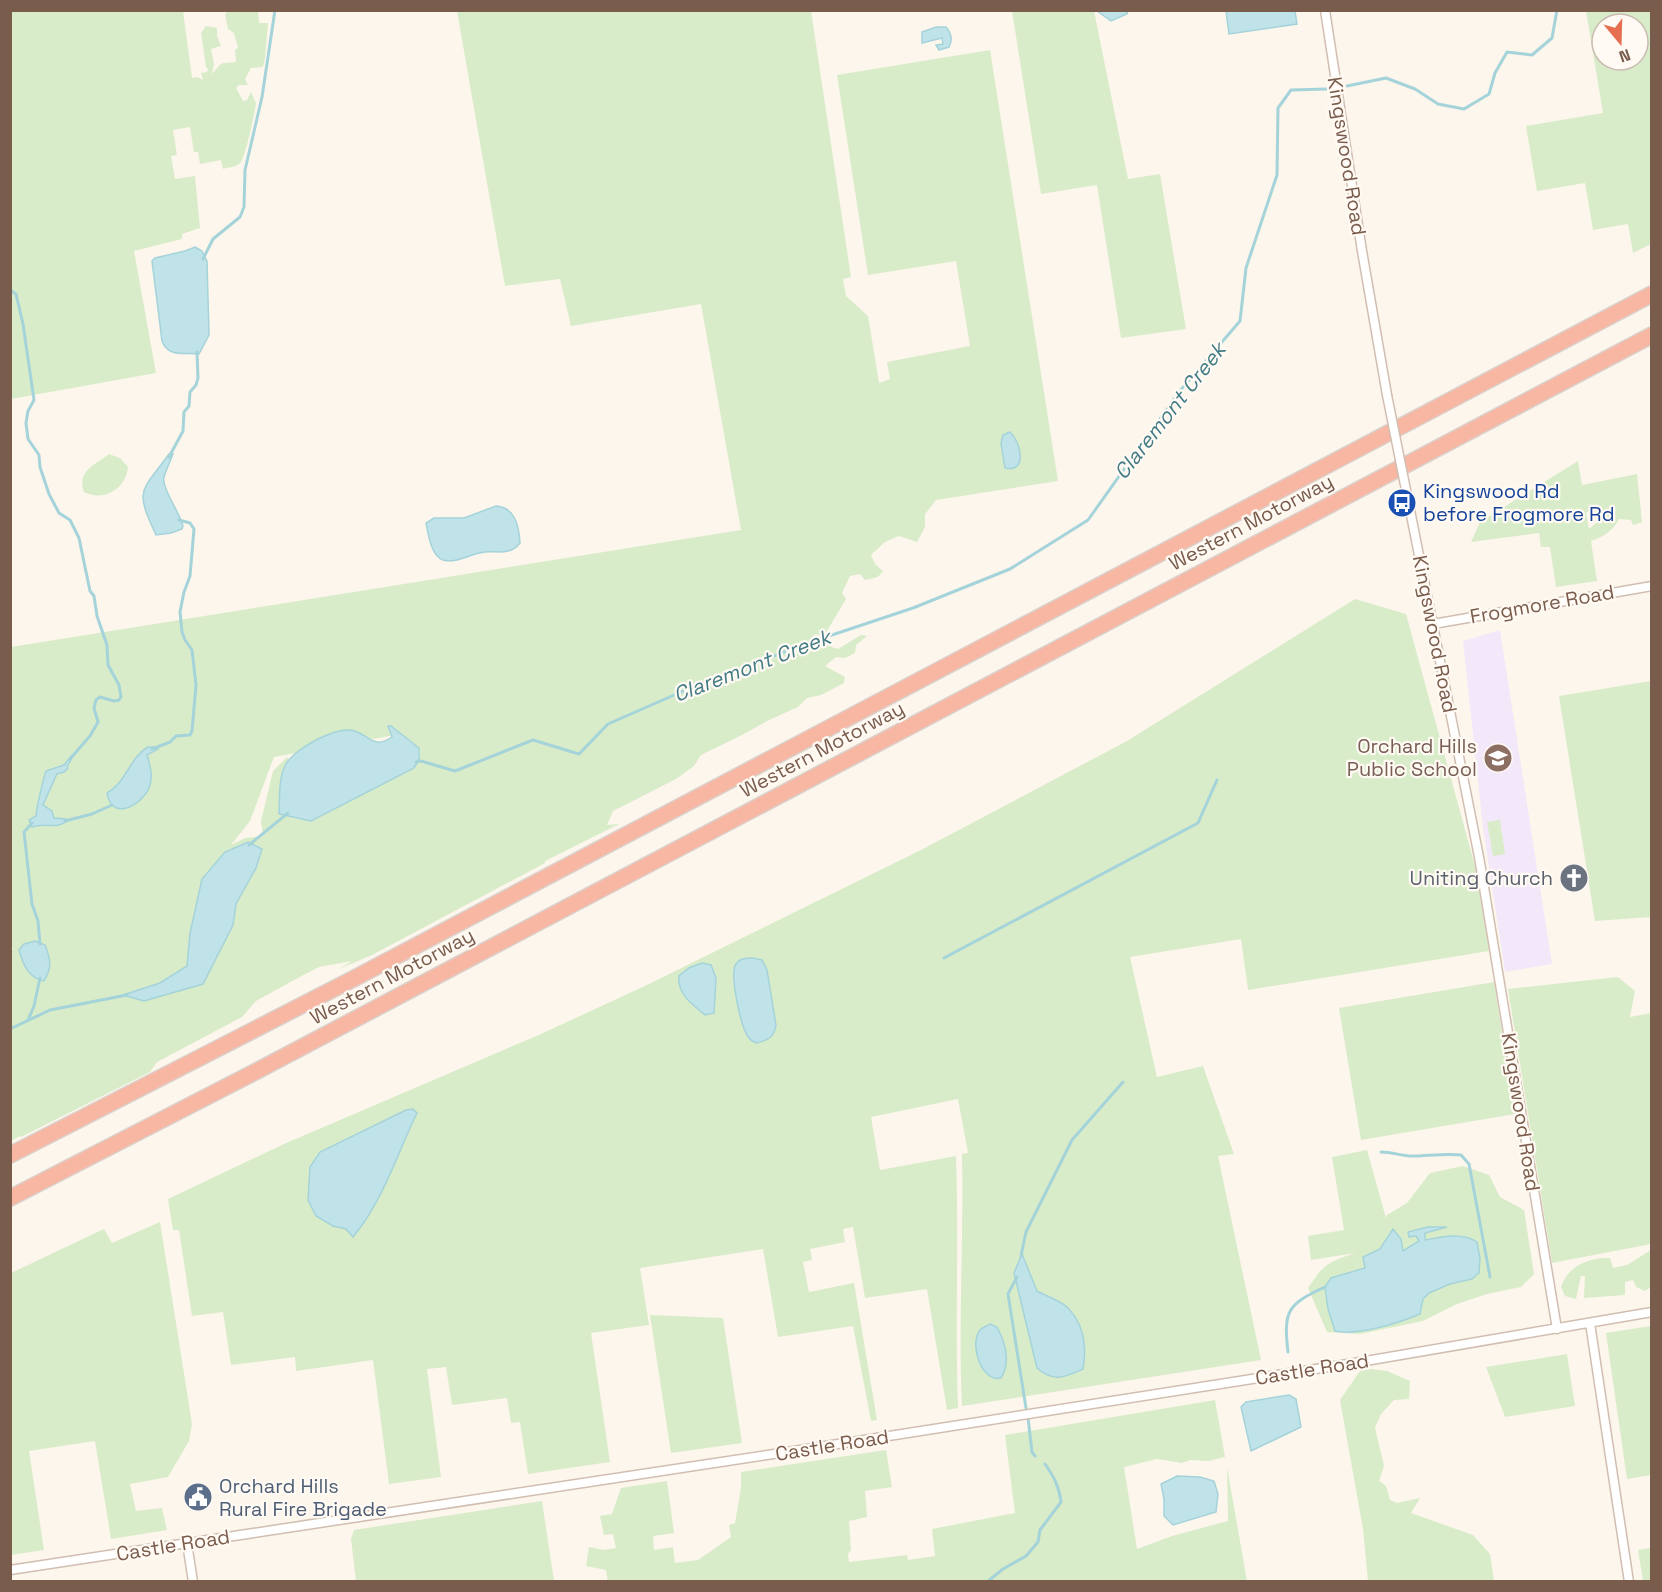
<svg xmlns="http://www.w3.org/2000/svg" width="1662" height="1592" font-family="'Space Grotesk',sans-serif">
  <rect width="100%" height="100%" fill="#fdf6ec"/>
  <!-- education -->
  <path fill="#f3e8fa" d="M1500 630 1552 964 1505 972 1483 828 1463 641Z"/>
  <!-- green -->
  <path fill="#d8ecc9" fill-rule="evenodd" d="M10 11H183L192 78 198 77 203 80 201 73 207 72 208 69 206 67 201 33 206 26 217 28V36L221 46 211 49 214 64 212 74C224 61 217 64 236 62L235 50 238 48 234 33 228 29 225 14 228 11H258L259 23H268L265 58 263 67 251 68 245 79 248 85H239L236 88 243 101 247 100 251 92 256 103C255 112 245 158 241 162 237 167 229 167 223 169L221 160 200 164 198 152H194L190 127 173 130 177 155 171 156 175 179 195 176 200 228 182 234V239L134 251 156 373 11 399Z
    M457 11H811L851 277 843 279 846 296 868 316 879 383 890 379 887 362 970 346 956 261 868 275 837 75 990 50 1058 481 936 500 925 514V527L917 542 899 536 885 542 871 555 875 564 883 571 878 577 865 580 860 574 850 576 842 593 846 599 824 636 814 634 816 651 826 645 838 649 861 635 867 636 856 645 855 653 845 658 836 657 825 666 845 677 844 683 821 695 807 698 798 707 767 721 742 735 701 755 694 766 676 779 613 811 607 825 619 824 545 861V863L372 955 339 969 352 961 319 967 294 980 256 1001 242 1017 157 1062 150 1072 21 1137 20 1136 11 1141V949L14 950 10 945 11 647 741 530 701 304 571 326 560 279 505 286ZM401 734 290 797 296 768 287 757 273 771 261 821 263 836 245 838 231 845 250 821 274 757Z
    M1012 11H1094L1128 179 1160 174 1186 329 1121 338 1097 185 1041 194Z
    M1586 11H1651V244L1633 253 1628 224 1593 230 1585 183 1537 191 1526 126 1603 113ZM1602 24H1638V60H1602Z
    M109 454 120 458 128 467C126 489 104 502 84 492 76 470 96 465 109 454Z
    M1578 461 1582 485 1637 474 1642 522 1633 525 1631 520 1619 519C1613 531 1603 537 1591 541L1597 581 1556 587 1550 547H1541L1539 533 1471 542 1480 522ZM1586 512 1603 513 1596 523 1589 529Z
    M1355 599 1406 614 1475 866 1489 951 1248 990 1241 939 1130 957 1157 1077 1203 1066 1234 1154 1218 1156 1261 1360 962 1406C958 1322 964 1238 962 1154L968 1153 958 1099 871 1117 880 1170 956 1156C959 1240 955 1324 958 1408L947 1410 927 1289 865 1298 853 1227 843 1229 845 1242 810 1249 812 1260 803 1262 809 1292 854 1283 877 1420 871 1421 853 1326 778 1337 763 1249 640 1268 649 1325 591 1333 610 1462 528 1474 520 1422 511 1423 507 1398 452 1405 446 1367 427 1369 441 1477 389 1484 373 1360 296 1371 295 1357 231 1365 223 1312 192 1316 179 1230H173L168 1199 284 1144 541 1034 649 984 921 850 1127 741ZM413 1109 417 1113C397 1155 383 1201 353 1236L309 1184 310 1167 320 1152 406 1110Z
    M1651 681V917L1595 921 1559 696Z
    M1500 820 1505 854 1493 856 1487 822Z
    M1618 977 1635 991 1630 1017 1651 1013V1244L1552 1263 1508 989Z
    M1494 982 1515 1114 1361 1140 1339 1008Z
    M1367 1150 1386 1218 1387 1215 1407 1203 1430 1173 1463 1166 1489 1175 1500 1197 1524 1210 1534 1274 1521 1287 1487 1294 1457 1304 1423 1321 1360 1334 1327 1332 1308 1288C1325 1263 1327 1263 1355 1253L1311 1260 1308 1236 1344 1230 1332 1157Z
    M160 1222 192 1424 189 1441 168 1477 130 1484 136 1511 162 1508 167 1530 111 1539 95 1441 29 1451 44 1550 11 1555V1273L104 1229 112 1243Z
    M1651 1250V1287L1645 1291 1636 1287 1633 1280 1625 1282V1295L1584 1298 1585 1276H1581L1576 1299 1565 1296 1561 1287C1568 1266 1589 1257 1610 1258L1613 1268 1627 1265Z
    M650 1315 723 1318 742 1443 671 1453Z
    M1651 1326V1475L1627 1479 1606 1333Z
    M1567 1354 1575 1406 1505 1417 1486 1367Z
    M1362 1368 1387 1371 1410 1381 1409 1399 1394 1400 1381 1414 1375 1428 1384 1466 1379 1481 1386 1486 1390 1500 1397 1503 1420 1498 1411 1513 1473 1535 1490 1554 1494 1581H1368L1363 1529 1340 1400Z
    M1215 1400 1225 1457 1209 1461 1190 1460 1182 1463 1157 1459 1124 1467 1137 1549 1172 1536 1228 1521 1227 1467 1247 1581 608 1582 606 1570 586 1566 589 1547 604 1550 616 1548 613 1534 604 1535 600 1516 612 1514 621 1488 667 1481 674 1533 653 1536 654 1550 673 1547 675 1563 698 1560 731 1537 729 1525 735 1523 741 1488V1472L886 1450 892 1487 865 1491 867 1517 849 1521 851 1550 848 1554 849 1562 907 1555 908 1560 935 1556 932 1529 1015 1513 1005 1435Z
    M542 1501 554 1581H356L351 1539 354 1530Z
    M1651 1548V1581H1643L1638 1550Z"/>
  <!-- water -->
  <path fill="#bfe3e8" stroke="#a5d3da" stroke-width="1.5" d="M1097 11H1128L1127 14 1111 21Z
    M1226 11H1295L1297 24 1229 34Z
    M936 27H946C951 33 953 40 949 47L939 50 936 45 943 44 942 38 922 43V32Z
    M195 247 202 251 207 261 209 335 199 354C185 352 168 358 162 341L152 261 155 258 185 251Z
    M1010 432C1021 442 1028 473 1005 468L1001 443 1003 435Z
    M169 454H173C170 462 166 470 164 477 161 487 180 513 183 526L182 529 171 533 156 535C134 488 141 493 169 454Z
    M496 506C515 507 519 526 520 543 517 547 513 550 508 551 501 553 492 551 485 552 472 553 456 564 443 560 431 556 428 533 426 523L434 518H464Z
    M388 726H391L419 748V760L414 768 311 821 279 814C280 798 278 778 286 764 295 748 338 725 355 731 371 737 374 749 392 737Z
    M148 747H155L158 749 147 755C150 765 153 775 150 785 145 803 112 824 107 793 127 782 129 758 148 747Z
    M72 755 71 760 67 766 68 768 64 772 57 774 43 805 52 811 54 818 66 819 67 821C56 830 47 822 32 827L29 820 36 816C36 810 44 776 46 771L64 765Z
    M248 842 262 849 256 868 236 904 233 925 203 984 144 1001 123 995 160 983 187 966 190 933 202 879 225 852Z
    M35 941 45 945C51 960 52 967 44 981 28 978 23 964 19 950L24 944Z
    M753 958 762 960 767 970 776 1025C774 1038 768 1040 757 1043 754 1042 751 1041 749 1038 741 1029 729 973 736 964 740 958 747 958 753 958Z
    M702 963 711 965 716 978 714 1013 705 1015C692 1004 677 994 679 976L689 968Z
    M413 1109 417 1113C397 1154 383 1201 353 1237L346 1229 333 1226 316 1216 308 1200 310 1167 320 1152 406 1110Z
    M1428 1227H1447L1425 1233V1240C1442 1237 1462 1232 1477 1242L1480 1258 1479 1273 1472 1279 1450 1284 1429 1293 1423 1299 1420 1314C1399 1323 1357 1336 1335 1331L1328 1309 1325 1287 1331 1278 1365 1268 1363 1257 1380 1249 1393 1229 1401 1239 1403 1251 1419 1241 1416 1236 1409 1237 1408 1232Z
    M1022 1254 1037 1291C1046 1296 1059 1300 1067 1307 1084 1324 1087 1346 1083 1369 1065 1377 1054 1383 1037 1368L1014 1273Z
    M990 1324 997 1327C1005 1342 1011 1362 1001 1378 981 1383 968 1342 981 1329 984 1327 987 1326 990 1324Z
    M1289 1395 1296 1399 1301 1427 1251 1451 1241 1407 1246 1402Z
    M1177 1476 1200 1477 1214 1481 1218 1494 1216 1512 1173 1525 1164 1516V1499L1161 1484Z"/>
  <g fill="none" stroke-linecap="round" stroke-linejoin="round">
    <!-- stream -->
    <path stroke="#a5d3da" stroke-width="3" d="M1347 86 1386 78 1415 89 1438 104 1464 109 1489 94 1495 73 1507 52 1532 55 1552 38 1557 10
      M203 259 213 239 240 217 244 207 245 170 262 97 275 10
      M10 290 16 294 23 324 34 400 28 411 26 423 28 439 39 455 40 467 49 494 59 513 70 520 79 538 90 591 94 596 97 616 107 645 108 665 119 685 121 697 119 700 114 701 100 697 96 700 94 708 98 722 90 736 70 759
      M169 457 183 431 184 412 189 406 190 392 196 385 198 378 197 352
      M152 749 170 742 176 736 190 735 192 731 196 685 192 650 185 640 182 632 180 612 184 592 190 576 194 529 190 523 179 520
      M416 762 421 761 455 771 533 740 579 754 608 724 681 692 802 645 913 608 1010 569 1088 520 1179 392 1240 321 1246 268 1277 175 1278 108 1291 90 1327 89
      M65 821 92 814 112 805
      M32 823 24 832 32 904 38 921 40 944
      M249 845 288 813
      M944 958 1198 823 1217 780
      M28 1020 34 1006 40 978
      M10 1029 50 1010 127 995
      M1381 1152C1393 1152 1401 1156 1411 1156 1428 1156 1444 1153 1461 1155L1469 1164 1490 1277
      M1021 1256 1026 1232 1072 1140 1123 1082
      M1017 1277 1008 1294 1026 1408
      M1288 1352C1283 1310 1288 1304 1325 1287
      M1028 1418 1032 1452 1035 1456
      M987 1582 1003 1569 1026 1556 1038 1542 1040 1530 1061 1502C1059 1486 1054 1477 1045 1464"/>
    <!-- street casing -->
    <g stroke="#d1beb0" stroke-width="11">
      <path id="street" d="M1325 10 1362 251 1387 395
        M1408 500 1479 857 1557 1329
        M1433 624 1652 586
        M1590 1323 1629 1582
        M187 1543 193 1582
        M10 1570 787 1452 1354 1363 1652 1312"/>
    </g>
    <!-- highway casing -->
    <g stroke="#dad1cd" stroke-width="18">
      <path id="highway" d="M10 1155 353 979 1652 294
        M10 1198 251 1074 1652 335"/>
    </g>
    <!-- street -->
    <use href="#street" stroke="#fff" stroke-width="8"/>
    <!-- highway -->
    <use href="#highway" stroke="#f7b7a3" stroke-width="15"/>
    <!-- street-bridge casing -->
    <g stroke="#d1beb0" stroke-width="11" stroke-linecap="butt">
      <path id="street-bridge" d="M1387 395 1408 500"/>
    </g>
    <!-- street-bridge -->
    <use href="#street-bridge" stroke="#fff" stroke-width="8"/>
  </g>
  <!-- icons -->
  <defs>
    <g id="bus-disc" transform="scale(1.5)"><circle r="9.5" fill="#1a4fb4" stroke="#fffaf3"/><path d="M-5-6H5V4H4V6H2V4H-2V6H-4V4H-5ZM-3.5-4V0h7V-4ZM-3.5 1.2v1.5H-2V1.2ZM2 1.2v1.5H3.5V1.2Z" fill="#fff"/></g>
    <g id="school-disc" transform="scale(1.5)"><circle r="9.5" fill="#8d6e63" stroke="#fffaf3"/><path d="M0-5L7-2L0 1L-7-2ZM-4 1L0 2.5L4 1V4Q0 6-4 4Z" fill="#fff"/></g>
    <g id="church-disc" transform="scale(1.5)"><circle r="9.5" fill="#6b7280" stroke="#fffaf3"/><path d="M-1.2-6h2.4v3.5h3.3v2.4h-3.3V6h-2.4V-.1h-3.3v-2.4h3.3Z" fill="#fff"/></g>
    <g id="civic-disc" transform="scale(1.5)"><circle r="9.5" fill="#5c6f8a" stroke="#fffaf3"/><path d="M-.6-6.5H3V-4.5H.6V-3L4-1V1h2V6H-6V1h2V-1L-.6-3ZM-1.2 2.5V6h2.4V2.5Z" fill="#fff"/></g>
  </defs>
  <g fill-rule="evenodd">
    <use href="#bus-disc" x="1402" y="503"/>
    <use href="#school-disc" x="1498" y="758"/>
    <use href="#church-disc" x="1574" y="878"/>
    <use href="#civic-disc" x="198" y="1497"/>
  </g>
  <g text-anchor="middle" stroke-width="4.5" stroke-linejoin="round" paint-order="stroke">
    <!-- street labels -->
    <g font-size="20" fill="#7a5c4d" stroke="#fffaf3">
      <text transform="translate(1347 156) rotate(81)" y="7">Kingswood Road</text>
      <text transform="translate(1251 522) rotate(-28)" y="7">Western Motorway</text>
      <text transform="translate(1542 604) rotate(-10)" y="7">Frogmore Road</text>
      <text transform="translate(1435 634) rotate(79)" y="7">Kingswood Road</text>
      <text transform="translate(822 749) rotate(-28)" y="7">Western Motorway</text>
      <text transform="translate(392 976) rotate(-28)" y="7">Western Motorway</text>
      <text transform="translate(1521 1112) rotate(81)" y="7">Kingswood Road</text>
      <text transform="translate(1312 1369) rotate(-9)" y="7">Castle Road</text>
      <text transform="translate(832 1445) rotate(-9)" y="7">Castle Road</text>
      <text transform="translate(173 1545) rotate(-9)" y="7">Castle Road</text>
    </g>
    <!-- transit labels -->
    <g font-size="20" fill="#164399" stroke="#fffaf3" text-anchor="start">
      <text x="1423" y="498">Kingswood Rd<tspan x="1423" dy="23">before Frogmore Rd</tspan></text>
    </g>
    <!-- education labels -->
    <g font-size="20" fill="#785e54" stroke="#fffaf3" text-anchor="end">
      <text x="1477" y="753">Orchard Hills<tspan x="1477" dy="23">Public School</tspan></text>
    </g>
    <!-- worship labels -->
    <g font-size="20" fill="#5b616d" stroke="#fffaf3" text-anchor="end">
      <text x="1553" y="885">Uniting Church</text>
    </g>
    <!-- service labels -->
    <g font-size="20" fill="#4e5e75" stroke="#fffaf3" text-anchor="start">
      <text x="219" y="1493">Orchard Hills<tspan x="219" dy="23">Rural Fire Brigade</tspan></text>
    </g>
    <!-- water labels -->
    <g font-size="21" font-style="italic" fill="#437c86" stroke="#fffaf3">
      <text transform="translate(1170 411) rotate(-52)" y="7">Claremont Creek</text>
      <text transform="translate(752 666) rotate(-21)" y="7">Claremont Creek</text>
    </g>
  </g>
  <!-- border -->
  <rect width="1662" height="1592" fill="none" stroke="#7a5c4d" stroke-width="24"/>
  <!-- north arrow -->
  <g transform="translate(1620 42) rotate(161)"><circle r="28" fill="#fffaf3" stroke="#cabbb1" stroke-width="1.5"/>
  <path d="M0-4.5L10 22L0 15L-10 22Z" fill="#e76f51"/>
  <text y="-9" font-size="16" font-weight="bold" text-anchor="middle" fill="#7a5c4d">N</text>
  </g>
</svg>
